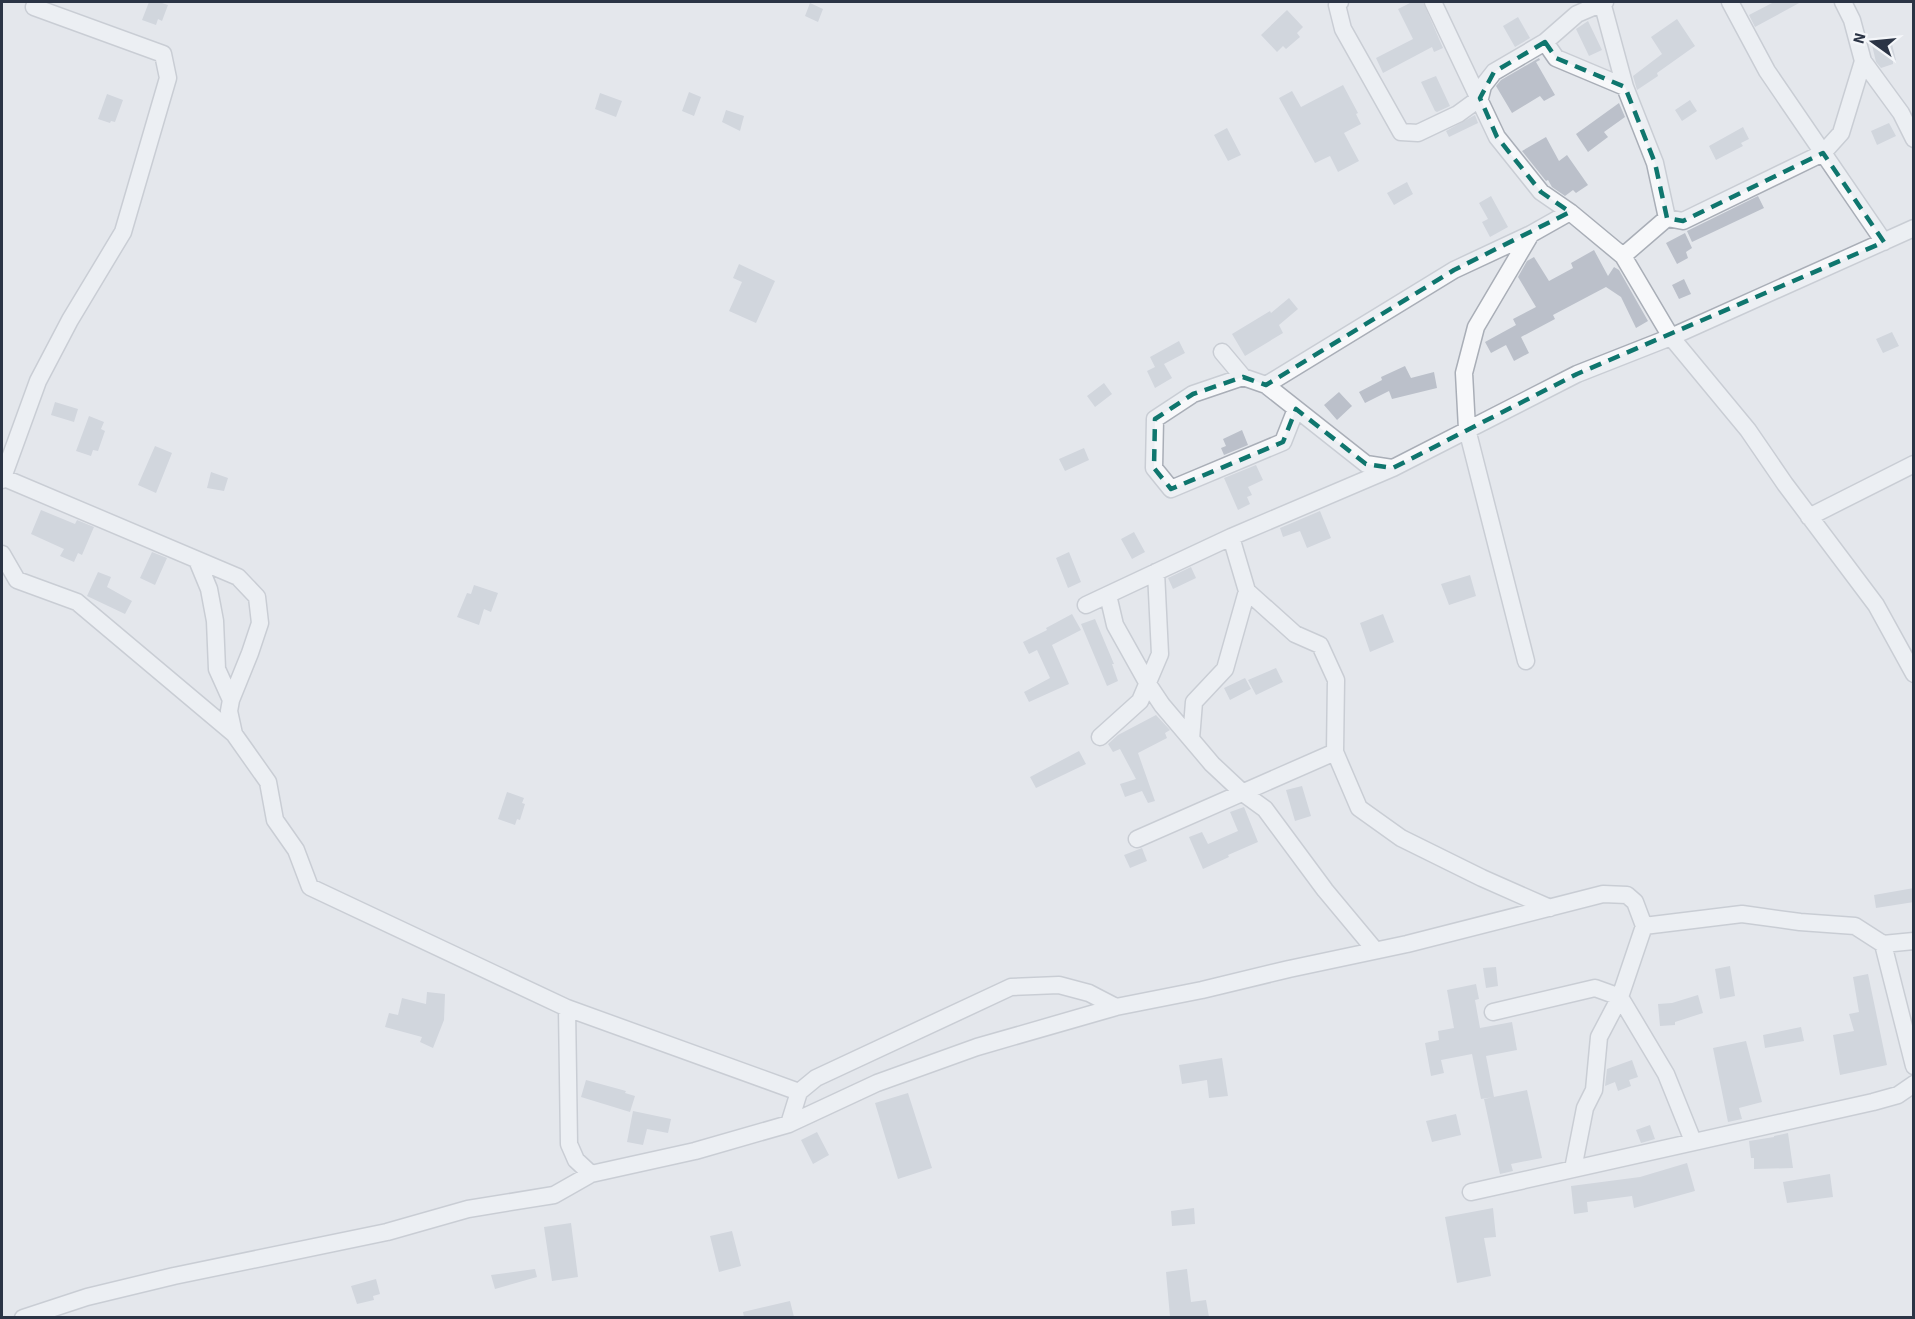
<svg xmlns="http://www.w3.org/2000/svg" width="1915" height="1319" font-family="'Source Sans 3',sans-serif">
  <rect width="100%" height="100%" fill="#e4e7ec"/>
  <!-- building -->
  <path fill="#bbc0ca" d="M149 2H159L168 5 162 21 158 19 156 25 142 20Z
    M1412 2H1423L1443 48 1434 52 1432 47 1383 73 1376 58 1413 39 1398 9Z
    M1774 2H1801L1755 27 1749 15Z
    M810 3 823 9 818 22 805 16Z
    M1287 10 1303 27 1297 33 1300 37 1286 49 1283 46 1277 52 1261 35Z
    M1518 17 1530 38 1515 47 1503 26Z
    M1677 19 1695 46 1657 73 1658 76 1637 90 1633 76 1662 54 1651 37Z
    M1588 21 1602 50 1589 56 1576 29Z
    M1887 41 1888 45 1892 44 1896 60 1893 61V64L1881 68 1876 62 1872 45Z
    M1539 58 1540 60 1536 62 1555 95 1544 101 1540 96 1512 113 1496 86 1501 80Z
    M1436 76 1450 106 1437 112 1435 111 1421 82Z
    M1343 85 1358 113 1356 114 1361 124 1344 133 1359 161 1338 172 1330 156 1315 163 1279 98 1292 91 1301 107Z
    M689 92 701 97 694 116 682 111Z
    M600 93 622 101 616 117 595 109Z
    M107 94 123 100 115 122 111 121 110 123 98 119Z
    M1690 100 1697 111 1682 121 1675 110Z
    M1619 103 1625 117 1604 132 1608 137 1588 152 1576 134Z
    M726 110 744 116 740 131 722 122Z
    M1475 115 1478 123 1449 137 1446 131Z
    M1889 123 1896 136 1877 145 1871 131Z
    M1743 127 1749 139 1741 143 1743 146 1716 160 1709 146Z
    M1227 128 1241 155 1228 161 1214 135Z
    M1546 137 1559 161 1567 155 1588 185 1576 193 1573 190 1565 196 1552 187 1548 180 1546 181 1522 151Z
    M1407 182 1413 194 1394 205 1387 193Z
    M1491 196 1508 227 1490 237 1482 222 1488 219 1479 203Z
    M1758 196 1764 208 1692 242 1687 231Z
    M1685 233 1692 248 1686 252 1688 258 1677 264 1666 243Z
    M1594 250 1608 276 1614 267 1619 270 1648 321 1636 328 1621 297 1606 287 1553 315 1555 319 1521 337 1529 353 1514 361 1506 345 1491 353 1485 342 1516 325 1513 319 1536 307 1518 277 1527 261 1534 257 1549 281 1573 268 1571 263Z
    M739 264 775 281 756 323 729 311 742 282 733 278Z
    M1684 279 1691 294 1679 299 1672 285Z
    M1289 298 1298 309 1279 325 1283 333 1245 356 1232 334 1270 311 1271 313Z
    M1892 332 1899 346 1883 353 1876 339Z
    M1179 341 1185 353 1164 364 1172 378 1155 388 1147 371 1155 367 1150 357Z
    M1405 366 1411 378 1434 372 1437 388 1392 399 1389 391 1365 403 1359 392 1382 380 1381 377Z
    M1104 383 1112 394 1095 407 1087 396Z
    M1339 392 1352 406 1337 420 1324 405Z
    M55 402 78 409 74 422 51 415Z
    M89 416 104 422 101 429 105 431 98 451 93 450 91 456 76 451Z
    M1242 430 1248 445 1224 455 1221 448 1226 446 1223 439Z
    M155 446 172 453 156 493 138 485Z
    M1084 448 1089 460 1065 471 1059 459Z
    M1256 465 1263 480 1248 487 1252 495 1247 497 1250 504 1238 510 1224 478Z
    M211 472 228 478 224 491 207 488Z
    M41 510 75 524 77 520 94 527 82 555 78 553 74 562 60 556 64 549 31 534Z
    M1320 511 1331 538 1307 548 1300 531 1283 537 1280 528Z
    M1134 532 1145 552 1132 559 1121 539Z
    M152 552 167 558 155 585 140 578Z
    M1069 552 1081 582 1068 588 1056 558Z
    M1191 567 1196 578 1173 589 1168 578Z
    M98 572 111 577 107 587 132 601 125 614 87 596Z
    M1470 575 1476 596 1449 605 1441 584Z
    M474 585 498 593 491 612 484 609 479 625 457 617 467 593 471 594Z
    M1072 614 1081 630 1052 645 1069 684 1029 702 1024 692 1050 678 1037 650 1029 654 1023 642 1047 630 1046 628Z
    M1383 614 1394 642 1370 652 1360 623Z
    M1095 619 1114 664H1112L1118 681 1107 686 1081 624Z
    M1276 668 1283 682 1256 695 1248 680Z
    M1245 678 1251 689 1230 700 1224 688Z
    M1156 715 1170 730 1165 733 1167 738 1138 753 1155 801 1148 803 1142 791 1125 797 1120 784 1136 779 1120 749 1113 752 1108 744 1118 735Z
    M1079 751 1086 764 1036 788 1030 777Z
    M1302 786 1311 816 1295 821 1286 790Z
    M507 792 524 798 522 803 525 804 520 820 517 819 515 825 498 819Z
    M1244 807 1258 842 1228 855 1229 857 1203 869 1189 837 1202 832 1208 844 1238 831 1230 812Z
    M1142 848 1147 861 1130 868 1124 855Z
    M1914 888V902L1876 908 1874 895Z
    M1730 966 1735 996 1720 999 1715 969Z
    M1496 967 1498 986 1486 988 1483 968Z
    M1868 974 1887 1065 1840 1075 1833 1035 1854 1031 1849 1014 1859 1012 1853 977Z
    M1476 984 1479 999 1475 1000 1480 1028 1512 1022 1517 1050 1486 1056 1494 1097 1481 1099 1472 1054 1441 1060 1444 1073 1431 1076 1425 1043 1439 1040 1438 1031 1454 1028 1447 990Z
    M427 992 445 994 444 1020 433 1048 420 1042 422 1037 385 1027 389 1013 398 1015 402 998 426 1004Z
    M1698 995 1703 1013 1675 1022V1025L1660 1026 1658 1004 1672 1003Z
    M1801 1027 1804 1041 1765 1048 1763 1035Z
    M1746 1041 1762 1102 1739 1108 1742 1119 1728 1122 1713 1048Z
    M1222 1058 1228 1096 1209 1098 1207 1080 1182 1084 1179 1065Z
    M1632 1060 1638 1077 1629 1080 1631 1086 1618 1091 1615 1082 1605 1086 1607 1069Z
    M586 1080 626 1091 625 1093 635 1096 630 1112 581 1097Z
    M1527 1090 1542 1158 1511 1164 1513 1171 1500 1174 1484 1099Z
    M908 1093 932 1168 898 1179 875 1103Z
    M633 1111 671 1119 668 1133 647 1129 643 1145 627 1142Z
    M1456 1114 1461 1135 1432 1142 1426 1121Z
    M1650 1125 1655 1139 1641 1143 1636 1130Z
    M817 1132 829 1155 813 1164 801 1140Z
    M1788 1133 1793 1168 1754 1169V1158H1751L1749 1141 1774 1137V1136Z
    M1687 1163 1695 1191 1634 1208 1632 1196 1587 1202 1588 1212 1574 1214 1571 1186 1640 1177Z
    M1830 1174 1833 1197 1787 1203 1783 1182Z
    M1194 1208 1195 1224 1172 1226 1171 1211Z
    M1493 1208 1496 1237 1484 1238 1491 1276 1457 1283 1445 1217Z
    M571 1223 578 1277 552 1281 544 1227Z
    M732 1231 741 1266 719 1272 710 1236Z
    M535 1269 537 1277 495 1289 491 1275Z
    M1187 1269 1191 1302 1206 1300 1209 1317H1170L1166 1272Z
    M376 1279 380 1294 373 1296 374 1300 357 1304 351 1286Z
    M790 1301 794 1317H744L743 1312Z"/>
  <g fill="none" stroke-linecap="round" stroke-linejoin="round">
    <!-- minor casing -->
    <g stroke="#a9aeb7" stroke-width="19">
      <path id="minor" d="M1340 2 1337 5 1343 29 1401 132 1418 133 1458 114 1480 98 1483 86 1494 72 1545 42 1577 14 1605 2
        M1433 2 1497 137 1541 192 1570 212 1623 256 1671 337 1748 430 1785 484 1876 605 1914 674
        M1602 2 1625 87 1655 163 1667 218
        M1730 2 1767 71 1884 242
        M1843 2 1852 20 1863 61 1901 113 1914 139
        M1545 42 1556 58 1625 87
        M1623 256 1667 218 1683 221 1823 153 1841 133 1863 61
        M1222 352 1243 377 1266 385 1366 464 1392 468
        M1243 377 1193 394 1155 419 1154 468 1171 489 1283 442 1296 409
        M1266 385 1454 270 1531 234 1570 212
        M2 477 238 577 257 597 260 623 250 653 231 700 229 711 234 734
        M2 480 38 381 70 320 123 232 168 78 163 54 34 7
        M1809 517 1914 464
        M2 554 17 580 77 602 234 734 268 782 275 820 296 850 310 887 567 1008 799 1092
        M197 560 209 589 215 621 217 669 231 700
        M1108 595 1115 625 1148 684 1162 705 1212 764 1243 793 1265 809 1325 890 1375 950
        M1086 605 1231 537 1393 468 1577 374 1671 337 1914 228
        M1526 661 1467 429 1464 373 1476 327 1531 234
        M1100 737 1140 701 1160 654 1156 572
        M1191 739 1194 702 1225 669 1247 591
        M1335 752 1359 808 1401 838 1482 878 1550 908
        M1137 839 1335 752 1336 680 1320 645 1295 634 1247 591 1231 537
        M1883 944 1914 1066
        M567 1008 569 1144 576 1160 591 1174
        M1493 1012 1595 988 1620 997 1666 1074 1693 1141
        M789 1124 799 1092 816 1078 1011 987 1059 985 1089 993 1116 1007
        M1573 1169 1585 1108 1594 1090 1599 1037 1620 997 1644 926 1742 914 1800 922 1855 926 1883 944 1914 941
        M1471 1192 1873 1102 1898 1095 1914 1084
        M23 1318 87 1297 174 1276 387 1232 468 1209 554 1195 591 1174 695 1151 789 1124 877 1083 977 1047 1116 1007 1202 990 1289 969 1407 944 1603 894 1627 895 1635 902 1644 926"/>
    </g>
    <!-- minor -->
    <use href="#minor" stroke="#f7f8fa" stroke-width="16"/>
  </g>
  <!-- marked area -->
  <path d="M0 0H1915V1319H0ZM1545 42 1556 58 1625 87 1655 163 1667 218 1683 221 1823 153 1884 242 1577 374 1393 468 1366 464 1296 409 1283 442 1171 489 1154 468 1155 419 1193 394 1243 377 1266 385 1454 270 1570 212 1541 192 1497 137 1480 98 1494 72Z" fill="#e4e7ec" fill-opacity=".55" fill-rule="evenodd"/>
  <path fill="none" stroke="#0f766e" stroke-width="4.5" stroke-dasharray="12 8" stroke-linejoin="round" d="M1545 42 1556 58 1625 87 1655 163 1667 218 1683 221 1823 153 1884 242 1577 374 1393 468 1366 464 1296 409 1283 442 1171 489 1154 468 1155 419 1193 394 1243 377 1266 385 1454 270 1570 212 1541 192 1497 137 1480 98 1494 72Z"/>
  <!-- border -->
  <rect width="1915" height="1319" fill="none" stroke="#2b3445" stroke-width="6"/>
  <!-- north arrow -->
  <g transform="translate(1873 42) rotate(285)" stroke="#f4f6f9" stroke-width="4.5" paint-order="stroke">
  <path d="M0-4.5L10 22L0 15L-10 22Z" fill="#2b3445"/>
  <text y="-9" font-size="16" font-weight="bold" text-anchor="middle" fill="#2b3445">N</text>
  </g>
</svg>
